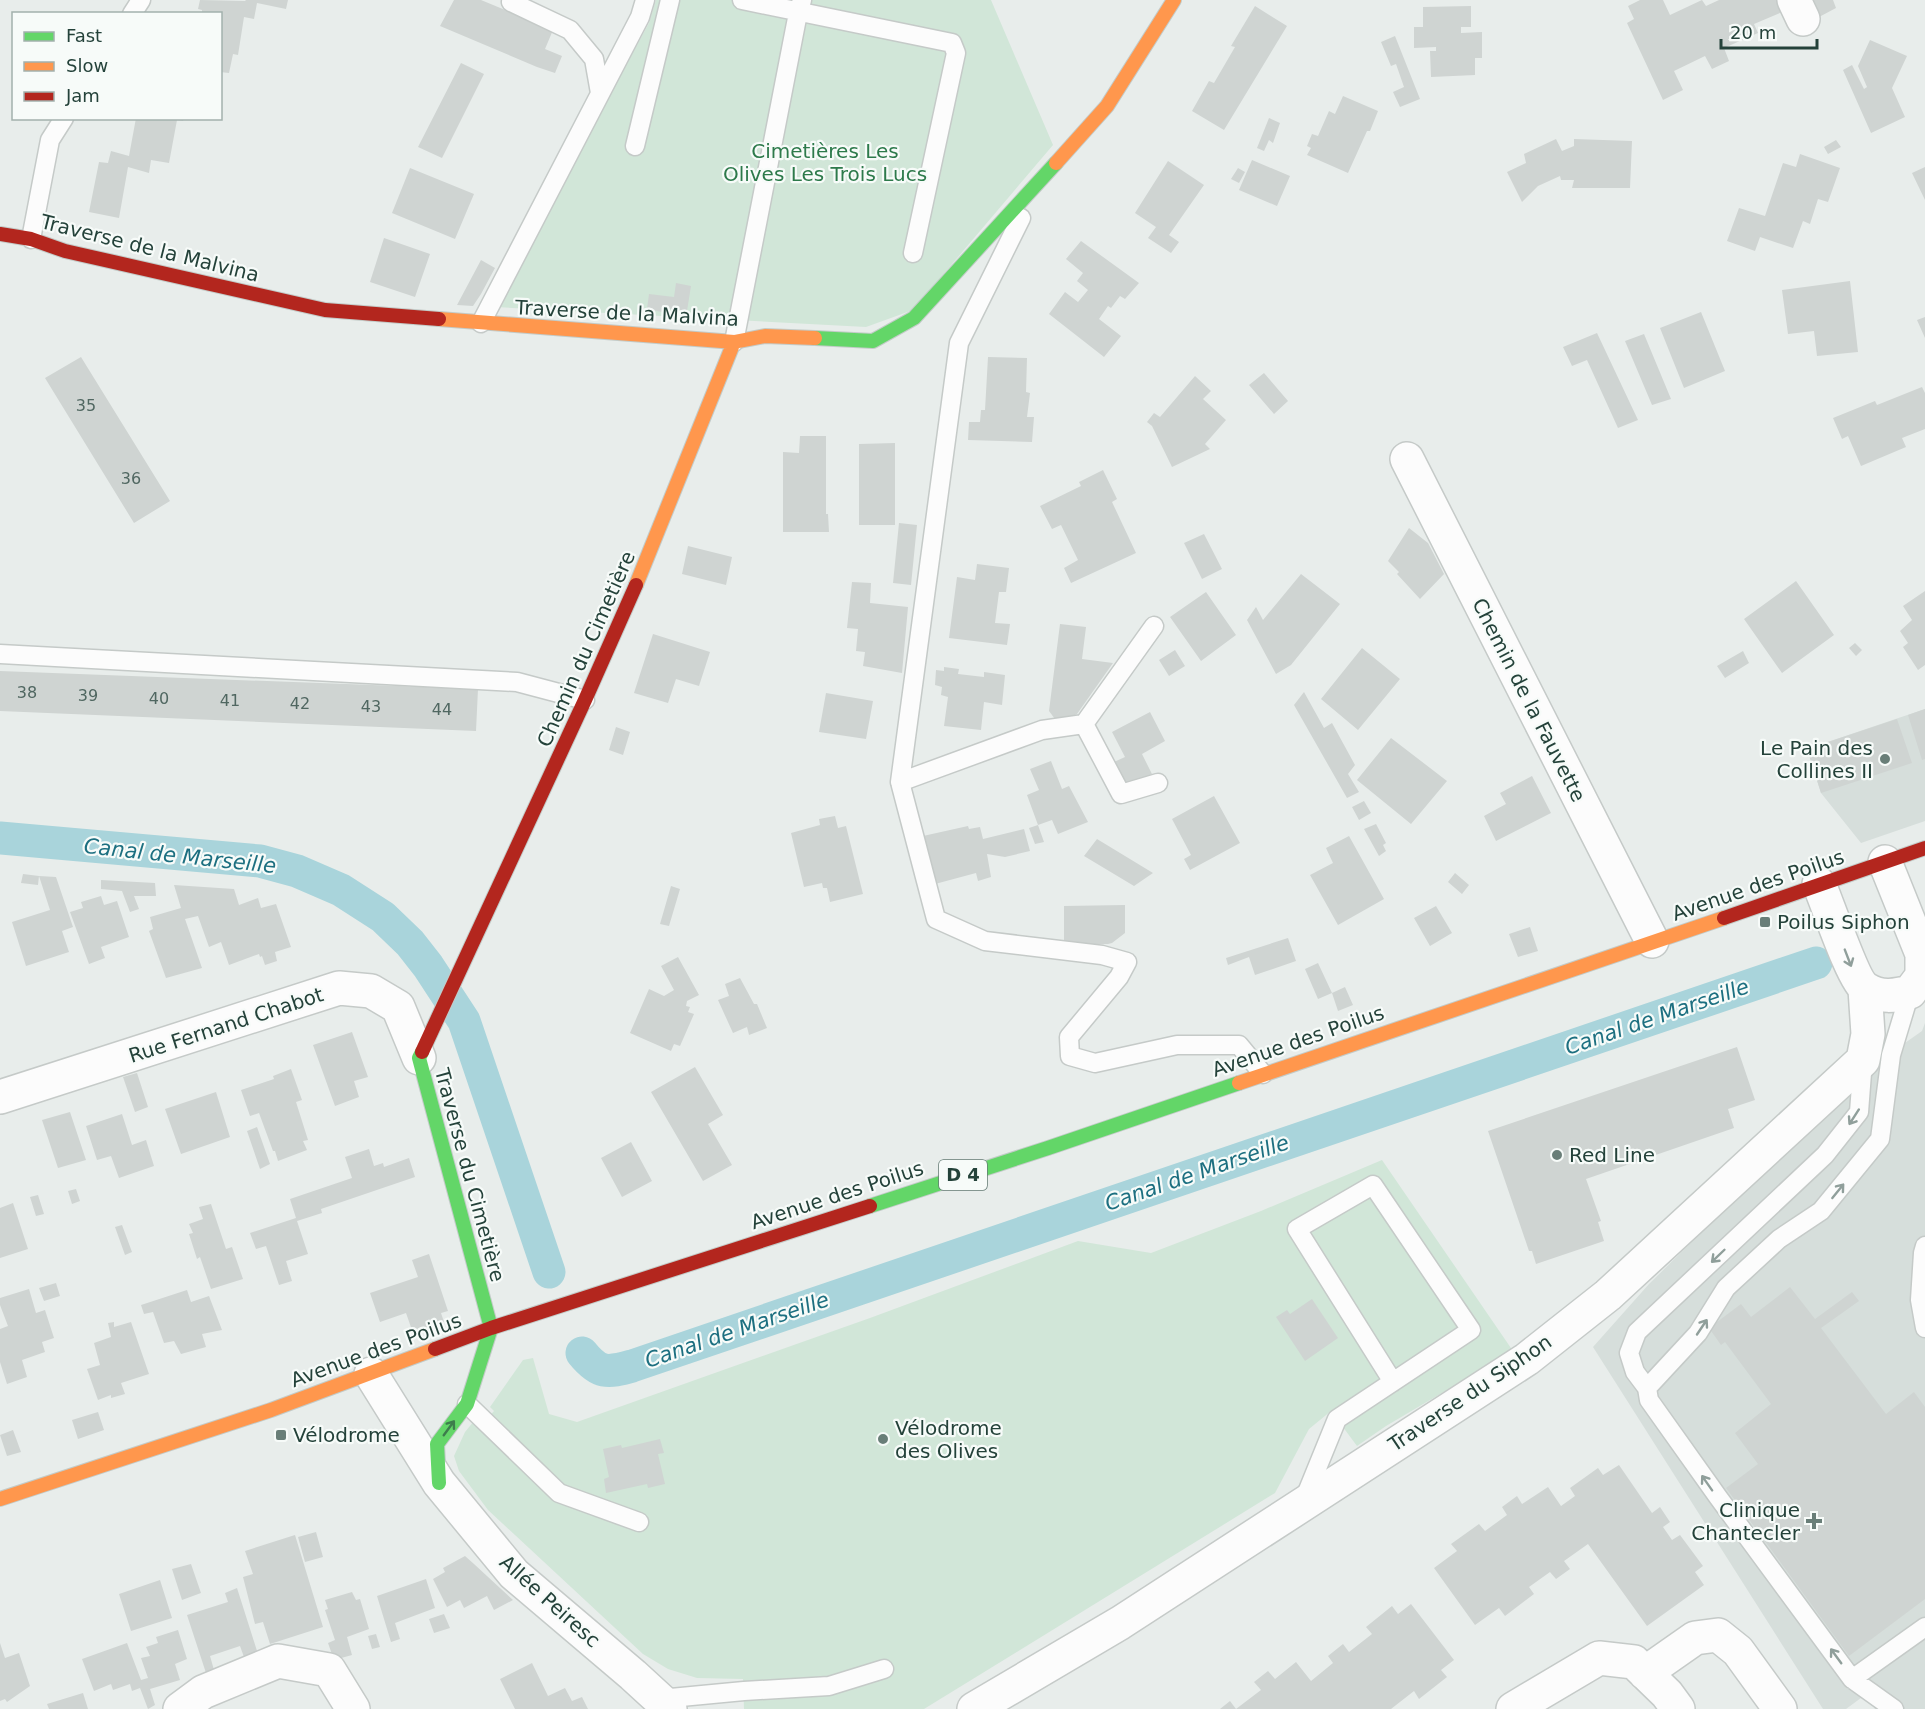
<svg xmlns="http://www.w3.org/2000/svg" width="1925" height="1709" font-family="'DejaVu Sans',sans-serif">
  <rect width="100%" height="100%" fill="#e8edeb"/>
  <!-- built -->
  <path fill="#d6dedb" d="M1925 709V821L1861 843 1821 793 1807 749Z
    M1925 1023V1709H1875L1865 1695 1846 1709H1823L1593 1347 1649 1284 1784 1151 1845 1085 1922 1031Z"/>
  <!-- green -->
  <path fill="#d1e6d8" d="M656 0H991L1053 145 913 310 866 327 495 307 527 246 649 23Z
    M1382 1160 1513 1351 1386 1426 1357 1446 1331 1411 1309 1429 1275 1493 924 1709H744L743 1679 697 1678 668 1669 643 1654 488 1510 459 1471 454 1456 465 1432 474 1421 480 1427 494 1411 490 1407 523 1360 533 1358 549 1414 577 1422 870 1318 1078 1241 1151 1253 1261 1211Z"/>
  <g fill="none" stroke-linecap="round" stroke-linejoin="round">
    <!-- canal -->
    <path stroke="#a9d4db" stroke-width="33" d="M0 838 260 861 297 871 341 890 383 917 410 943 428 966 464 1021 549 1272
      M582 1353C599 1374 607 1373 632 1366L1816 963"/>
  </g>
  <!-- building -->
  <path fill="#cfd4d2" d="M200 0 245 1 246 0H288L286 9 257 3 254 19 244 17 238 55 233 54 229 73 220 72V14H202V10L198 9Z
    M454 0H481L553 30 545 49 562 56 555 73 537 67 440 26Z
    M1640 0H1663L1670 15 1702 0 1706 6 1719 0H1782L1787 10 1754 24 1758 33 1724 48 1729 61 1712 69 1705 56 1674 71 1683 90 1663 100 1627 23 1634 19 1628 6Z
    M1812 0H1833L1836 8 1819 17Z
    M1255 6 1287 26 1224 130 1192 111 1209 81 1214 83 1235 47 1231 46Z
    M1471 6V27H1461V33L1482 32V58H1475V75L1431 77 1430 51H1436V47L1414 48V27H1423V7Z
    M1395 36 1420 99 1400 107 1393 92 1404 87 1396 64 1391 66 1381 42Z
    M1870 40 1907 56 1892 88 1905 117 1871 133 1843 70 1852 65 1864 89 1867 87 1858 66Z
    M461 63 484 74 442 158 418 147Z
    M1343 96 1378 111 1370 131H1367L1348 173 1307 155 1311 148 1307 146 1312 134 1318 136 1329 111 1335 114Z
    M136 118H184L183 121 177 120 169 163 151 160 149 173 128 167 119 218 89 212 99 162 108 163 111 151 129 156Z
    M1269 118 1280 123 1273 143 1269 140 1264 151 1257 148Z
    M1556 139 1562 151 1574 146V139L1632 141 1630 188H1572L1574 180H1561L1560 176 1538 186 1522 202 1507 172 1526 163 1524 154Z
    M1836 140 1841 147 1828 154 1824 147Z
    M1800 154 1840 168 1828 202 1818 199 1810 224 1803 221 1793 248 1760 237 1755 251 1727 241 1739 208 1765 216 1783 163 1796 167Z
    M1252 160 1290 176 1277 206 1239 190Z
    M1168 161 1204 185 1169 235 1179 242 1171 253 1148 238 1156 227 1135 213Z
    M1925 167V200L1912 173Z
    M410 168 474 194 455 239 392 213Z
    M1238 168 1245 172 1239 183 1231 179Z
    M384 238 430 254 415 297 370 282Z
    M1081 241 1139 283 1125 299 1120 296 1111 308 1108 306 1099 319 1121 336 1104 357 1049 314 1065 292 1078 302 1088 290 1077 281 1083 273 1066 259Z
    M481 260 495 268 481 294 473 306 457 305Z
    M1850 281 1858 352 1817 356 1814 331 1788 334 1782 290Z
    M676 283 691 286 687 311 662 308V312L647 309 649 294 674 297Z
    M1701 312 1725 371 1684 388 1660 328Z
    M1925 317V338L1917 320Z
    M1597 333 1638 420 1618 428 1587 360 1572 366 1563 347Z
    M1644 334 1671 399 1652 405 1625 341Z
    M81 357 170 501 134 523 45 378Z
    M988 357 1027 358 1026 392 1030 393 1027 417H1034L1032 442 968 440 969 422H980L981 410H985Z
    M1264 373 1288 401 1274 414 1249 385Z
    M1195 376 1211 391 1203 399 1226 420 1205 444 1210 449 1172 467 1152 426 1147 422 1154 413 1160 417Z
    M1922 387 1925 393V429L1902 438 1906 447 1861 466 1848 436 1842 439 1833 418 1875 401 1877 405Z
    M800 436H826V514H828L829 532H783V452L799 453Z
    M895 443V525H859V444Z
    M1103 470 1117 499 1112 502 1136 553 1071 583 1064 568 1078 560 1061 525 1052 529 1040 506 1081 486 1079 482Z
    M899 523 917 525 911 585 893 583Z
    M1409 528 1428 543 1444 574 1420 599 1397 574 1399 572 1388 561Z
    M1204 534 1222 569 1202 579 1184 543Z
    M688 546 732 557 726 585 682 574Z
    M977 564 1009 568 1006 592H999L995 623 1010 624 1007 645 949 638 957 577 975 580Z
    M1301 574 1340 604 1291 665 1276 674 1247 620 1256 607 1263 620Z
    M1796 581 1834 635 1782 673 1744 619Z
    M852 582 871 583 870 603 908 607 902 673 863 666 865 652 856 651 858 629 847 628Z
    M1925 591V665L1918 670 1903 647 1908 643 1900 631 1912 620 1903 606Z
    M1206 592 1236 635 1201 661 1170 617Z
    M1060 624 1086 627 1082 659 1113 663 1077 714 1058 723 1049 711Z
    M653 634 710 652 699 686 676 679 668 703 634 693Z
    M1855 643 1862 650 1856 656 1849 648Z
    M1362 648 1400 679 1358 730 1321 699Z
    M1175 650 1185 666 1169 676 1159 660Z
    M1743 651 1749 663 1725 678 1717 666Z
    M944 667 959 669 958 674 984 677V672L1005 675 1002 705 984 702 981 730 944 726 948 697 941 695 942 687 935 685 936 670 944 671Z
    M0 671 478 689 476 731 0 711Z
    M1304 692 1324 728 1332 723 1355 765 1348 774 1359 792 1347 798 1294 705Z
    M826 693 873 701 866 739 819 732Z
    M1925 709V759L1922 760 1908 715Z
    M1150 712 1165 741 1142 754 1152 774 1126 787 1114 762 1125 757 1112 732Z
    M1897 719 1912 763 1821 793 1807 749Z
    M616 727 630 732 623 755 609 750Z
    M1391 738 1447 781 1411 824 1357 780Z
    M1051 761 1062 789 1069 786 1088 822 1058 834 1052 820 1038 825 1044 842 1035 844 1029 828 1038 825 1027 795 1039 790 1030 769Z
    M1532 776 1551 813 1496 841 1484 816 1506 804 1500 793Z
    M1214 796 1240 843 1190 870 1184 859 1191 855 1172 819Z
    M1364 801 1371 813 1359 820 1352 807Z
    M835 816 838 828 846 826 863 894 830 902 827 888H823L822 883 804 887 791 833 820 825 819 819Z
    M1376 824 1386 843 1383 845 1386 851 1379 856 1364 829Z
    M968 826 969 829 980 827 983 839 1024 829 1030 851 1005 857 987 854 991 877 978 881 976 873 935 884 923 836Z
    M1349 836 1384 899 1338 925 1310 875 1333 863 1326 848Z
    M1097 839 1153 873 1134 886 1084 856Z
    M1455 873 1469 885 1462 894 1448 882Z
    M23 874 39 876 38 885 21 883Z
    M39 876 56 877 73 927 62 931 69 952 26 966 12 922 50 910Z
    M101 880 155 883 156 896H134L139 909 130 912 122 891 101 889Z
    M174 885 234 889 239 905 258 898 261 908 276 904 291 947 275 952 277 961 265 965 262 956 260 957 259 954 229 965 221 942 209 947 198 916 185 919 202 968 166 978 149 931 153 929 150 917 181 908Z
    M671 886 680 889 669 926 660 924Z
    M101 896 104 905 117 901 129 937 101 947 105 958 89 964 70 912 83 908 81 902Z
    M1125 905V933L1112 943 1108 944H1064V906Z
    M1436 906 1452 933 1430 946 1414 918Z
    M1530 927 1538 951 1518 957 1509 934Z
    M1288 938 1296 961 1255 975 1249 957 1228 965 1226 958Z
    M678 957 699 995 687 1001 686 1006 690 1007 688 1012 694 1014 680 1046 674 1044 671 1051 630 1033 649 989 664 996 674 990 661 966Z
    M1318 963 1332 993 1318 999 1305 969Z
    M740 978 754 1004H757L767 1028 749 1035 747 1027 733 1033 718 1000 729 996 725 984Z
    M1345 987 1353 1005 1338 1011 1332 993Z
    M352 1032 368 1077 354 1081 359 1097 335 1106 313 1045Z
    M1737 1047 1755 1100 1728 1109 1734 1128 1586 1179 1601 1221 1598 1222 1604 1241 1536 1264 1532 1251H1529L1488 1131Z
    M695 1067 723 1115 708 1124 732 1165 703 1181 651 1092Z
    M291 1069 302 1100 296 1102 308 1140 303 1141 307 1150 278 1161 275 1151H273L259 1113 250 1116 241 1090 274 1079 273 1076Z
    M137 1073 148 1107 135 1112 123 1077Z
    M216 1092 230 1137 181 1154 165 1109Z
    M70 1112 86 1160 58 1168 42 1120Z
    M122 1114 132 1145 146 1140 154 1166 119 1178 111 1156 97 1160 86 1126Z
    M257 1127 270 1164 260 1169 247 1131Z
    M631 1142 652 1181 622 1197 601 1158Z
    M369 1149 374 1166 383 1163 384 1167 409 1158 415 1177 321 1209 322 1213 297 1221 308 1254 286 1261 292 1281 279 1285 266 1246 256 1249 250 1233 296 1218 290 1199 352 1178 345 1157Z
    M76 1189 80 1201 72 1204 68 1191Z
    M38 1195 44 1214 36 1216 30 1197Z
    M13 1203 28 1249 0 1258V1208Z
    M211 1204 226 1249 232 1247 243 1279 211 1289 200 1257 197 1259 189 1234 193 1233 189 1224 203 1219 199 1207Z
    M122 1225 132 1252 125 1255 115 1227Z
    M429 1254 448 1311 441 1313 444 1322 413 1333 406 1313 380 1322 370 1293 418 1277 412 1260Z
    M56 1283 60 1296 44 1301 39 1288Z
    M1790 1287 1815 1319 1852 1292 1859 1301 1821 1328 1886 1414 1914 1392 1925 1407V1599L1849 1656 1726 1488 1758 1464 1735 1433 1771 1404 1725 1342 1721 1345 1709 1328 1741 1304 1751 1317Z
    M29 1289 36 1313 45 1310 54 1338 42 1342 45 1352 22 1360 27 1377 7 1384 0 1362V1329L8 1326 0 1305V1298Z
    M187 1290 191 1302 209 1296 222 1330 202 1334 206 1347 181 1354 174 1341 164 1343 153 1312 144 1314 141 1305Z
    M1312 1299 1338 1338 1305 1361 1276 1317 1287 1310 1290 1314Z
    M114 1322V1327L131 1322 149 1374 121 1383 125 1394 111 1398V1395L98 1400 87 1369 100 1365 94 1343 111 1337 108 1323Z
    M98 1412 104 1430 78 1439 72 1420Z
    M13 1430 21 1452 7 1456 0 1435Z
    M660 1439 664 1453 658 1454 665 1484 648 1488 647 1484 606 1493 604 1479 609 1477 603 1449 621 1445 622 1448Z
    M1619 1465 1652 1513 1660 1507 1670 1522 1663 1527 1672 1540 1680 1535 1703 1566 1695 1572 1704 1585 1647 1626 1588 1544 1564 1561 1570 1569 1556 1579 1550 1572 1529 1587 1534 1594 1505 1616 1499 1608 1475 1625 1434 1568 1457 1551 1451 1544 1479 1524 1485 1531 1507 1515 1502 1507 1517 1496 1522 1504 1548 1487 1561 1506 1575 1496 1570 1488 1598 1468 1603 1475Z
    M316 1532 323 1557 305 1562 298 1537Z
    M295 1535 323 1627 270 1644 263 1622 255 1624 243 1577 253 1574 245 1551Z
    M465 1556 474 1564 513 1600 494 1610 487 1596 464 1608 460 1600 447 1607 433 1579 445 1572 443 1568Z
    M191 1564 201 1593 182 1600 172 1569Z
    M426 1579 435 1608 395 1623 400 1639 391 1642 377 1596Z
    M160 1580 172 1618 131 1631 119 1594Z
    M237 1588 257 1651 244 1657 240 1646 210 1656 214 1670 206 1673 187 1615 228 1602 225 1593Z
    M352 1592 356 1600 360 1599 369 1629 347 1637 352 1655 334 1660 328 1643 335 1640 325 1610 328 1609 325 1600Z
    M1411 1604 1454 1660 1441 1670 1447 1677 1419 1699 1414 1691 1391 1709H1220L1230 1701 1236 1709 1261 1690 1254 1682 1268 1671 1275 1679 1296 1662 1311 1681 1333 1663 1328 1656 1343 1644 1349 1652 1372 1634 1366 1627 1392 1606 1398 1614Z
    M444 1614 450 1628 434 1633 429 1619Z
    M178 1630 187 1659 175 1664 180 1680 150 1689 155 1705 148 1709 140 1688 132 1691 130 1684 113 1690 111 1684 94 1691 82 1659 127 1643 141 1680 148 1678 141 1658 150 1656 146 1647 158 1643 156 1637Z
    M376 1634 380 1647 372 1649 368 1636Z
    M0 1643 5 1658 19 1653 30 1686 7 1702 5 1699 0 1701Z
    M532 1663 548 1696 565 1688 572 1701 582 1697 588 1709H515L500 1679Z
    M83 1693 88 1709H49L47 1704Z"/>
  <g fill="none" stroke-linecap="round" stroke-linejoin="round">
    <!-- lane casing -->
    <g stroke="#c5cac8" stroke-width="21">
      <path id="lane" d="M742 0 952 43 956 53 913 253
        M511 2 570 30 594 59 600 93
        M132 14 141 0
        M635 146 670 0
        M31 239 50 140 64 118
        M481 323 640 17 645 0
        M734 342 798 13 802 0
        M0 654 517 682 585 700
        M1084 724 1154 626
        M900 782 959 343 1021 218
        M1158 783 1121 794 1084 724 1042 730 900 782 936 919 985 941 1102 955 1127 962 1119 977 1069 1037 1070 1056 1095 1063 1177 1045H1239L1263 1074
        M1925 1246 1923 1253 1920 1300 1925 1328
        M1647 1388 1635 1372 1629 1353 1637 1332 1825 1155 1859 1112 1863 1060
        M467 1404 559 1493 639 1522
        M1304 1500 1337 1419 1471 1330 1373 1185 1297 1229 1393 1382
        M1852 1679 1925 1627
        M660 1699 744 1691 829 1686 884 1669
        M1894 1709 1852 1679 1718 1497 1649 1400 1647 1388 1698 1333 1726 1288 1779 1239 1821 1211 1880 1139 1891 1055 1910 992"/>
    </g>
    <!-- street casing -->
    <g stroke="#c5cac8" stroke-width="36">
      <path id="street" d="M1794 0 1803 19
        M1407 459 1652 941
        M1819 884C1827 902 1853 981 1866 989 1880 998 1895 996 1910 992L1922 976V954L1885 862
        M0 1097 339 988 371 991 398 1007 419 1058
        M371 1374 439 1483 514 1574 633 1675 670 1709
        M1645 1673 1695 1638 1718 1635 1738 1651 1780 1709
        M180 1709 203 1692 278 1661 329 1670 353 1709
        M974 1709 1120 1623 1527 1359 1608 1295 1863 1060 1868 1034 1865 989
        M1513 1709 1599 1658 1634 1662 1667 1694 1678 1709"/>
    </g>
    <!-- fast casing -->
    <g stroke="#c3cbc8" stroke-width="16">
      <path id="fast" d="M815 338 873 341 914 318 1056 163
        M422 1052 419 1058 491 1328 467 1404 437 1444 439 1483
        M870 1206 1048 1148 1239 1083"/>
    </g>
    <!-- slow casing -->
    <g stroke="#c3cbc8" stroke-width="16">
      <path id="slow" d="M1056 163 1107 106 1174 0
        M439 319 734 342 765 336 815 338
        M636 585 734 342
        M1239 1083 1724 918
        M0 1499 271 1410 435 1349"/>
    </g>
    <!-- jam casing -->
    <g stroke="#c3cbc8" stroke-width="16">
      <path id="jam" d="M0 234 31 239 65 251 325 310 439 319
        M1724 918 1925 848
        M422 1052 585 700 636 585
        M435 1349 491 1328 870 1206"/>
    </g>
    <!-- lane -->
    <use href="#lane" stroke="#fcfcfc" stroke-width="18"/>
    <!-- street -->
    <use href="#street" stroke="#fcfcfc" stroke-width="33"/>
    <!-- fast -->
    <use href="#fast" stroke="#63d668" stroke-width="14"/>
    <!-- slow -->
    <use href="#slow" stroke="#ff974d" stroke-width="14"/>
    <!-- jam -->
    <use href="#jam" stroke="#b3261e" stroke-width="14"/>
  </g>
  <!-- one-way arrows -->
  <defs><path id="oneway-shaft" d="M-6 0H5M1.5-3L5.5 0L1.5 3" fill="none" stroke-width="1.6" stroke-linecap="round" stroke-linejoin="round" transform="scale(1.5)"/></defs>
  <g stroke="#909f9b">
    <use href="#oneway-shaft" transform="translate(1848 958) rotate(69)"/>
    <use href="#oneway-shaft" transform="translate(1854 1117) rotate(123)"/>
    <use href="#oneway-shaft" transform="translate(1838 1191) rotate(-51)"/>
    <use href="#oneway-shaft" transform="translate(1718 1256) rotate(136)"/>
    <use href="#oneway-shaft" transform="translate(1702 1327) rotate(-56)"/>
    <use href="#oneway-shaft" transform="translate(1707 1483) rotate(-125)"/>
    <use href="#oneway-shaft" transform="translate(1836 1656) rotate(-126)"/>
  </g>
  <use stroke="#3d7d4c" href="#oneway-shaft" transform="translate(449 1428) rotate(-54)"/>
  <!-- markers -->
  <g fill="#697e78" stroke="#f7fbf9" stroke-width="2">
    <circle cx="1885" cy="759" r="6"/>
    <rect x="1759" y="916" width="12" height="12" rx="3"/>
    <circle cx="1557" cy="1155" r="6"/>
    <rect x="275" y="1429" width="12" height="12" rx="3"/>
    <circle cx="883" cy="1439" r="6"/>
    <path d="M1811 1512h6v6h6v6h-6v6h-6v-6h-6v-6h6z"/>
  </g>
  <g text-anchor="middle" stroke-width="4.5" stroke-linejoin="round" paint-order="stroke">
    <!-- number labels -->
    <g font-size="16" fill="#506761">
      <text x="86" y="411">35</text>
      <text x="131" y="484">36</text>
      <text x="27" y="698">38</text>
      <text x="88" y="701">39</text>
      <text x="159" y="704">40</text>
      <text x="230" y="706">41</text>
      <text x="300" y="709">42</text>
      <text x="371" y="712">43</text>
      <text x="442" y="715">44</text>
    </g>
    <!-- shield labels -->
    <rect fill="#f7fbf9" stroke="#637a73" stroke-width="1.5" x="939" y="1160" width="48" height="30" rx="4.5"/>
    <g font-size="18" font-weight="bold" fill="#24423a">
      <text x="963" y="1181">D 4</text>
    </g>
    <!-- park labels -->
    <g font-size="20" fill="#2d7a4b" stroke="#f7fbf9">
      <text x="825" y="158">Cimetières Les<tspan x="825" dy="23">Olives Les Trois Lucs</tspan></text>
    </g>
    <!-- street labels -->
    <g font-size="20" fill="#24423a" stroke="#f7fbf9">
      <text transform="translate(150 248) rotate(14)" y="7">Traverse de la Malvina</text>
      <text transform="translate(627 313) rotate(3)" y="7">Traverse de la Malvina</text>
      <text transform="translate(586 649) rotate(-66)" y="7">Chemin du Cimetière</text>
      <text transform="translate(1529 700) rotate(63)" y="7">Chemin de la Fauvette</text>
      <text transform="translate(1758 885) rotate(-19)" y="7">Avenue des Poilus</text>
      <text transform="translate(226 1025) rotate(-18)" y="7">Rue Fernand Chabot</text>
      <text transform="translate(1298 1041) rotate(-19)" y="7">Avenue des Poilus</text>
      <text transform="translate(470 1175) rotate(75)" y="7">Traverse du Cimetière</text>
      <text transform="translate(837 1195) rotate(-18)" y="7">Avenue des Poilus</text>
      <text transform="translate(376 1350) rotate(-20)" y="7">Avenue des Poilus</text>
      <text transform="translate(1470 1393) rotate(-34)" y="7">Traverse du Siphon</text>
      <text transform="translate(550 1601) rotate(42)" y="7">Allée Peiresc</text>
    </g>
    <!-- poi labels -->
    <g font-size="20" fill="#24423a" stroke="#f7fbf9" text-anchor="start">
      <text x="1873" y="755" text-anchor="end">Le Pain des<tspan x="1873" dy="23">Collines II</tspan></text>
      <text x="1777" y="929">Poilus Siphon</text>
      <text x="1569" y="1162">Red Line</text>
      <text x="895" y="1435">Vélodrome<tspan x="895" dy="23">des Olives</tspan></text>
      <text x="293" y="1442">Vélodrome</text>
      <text x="1800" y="1517" text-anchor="end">Clinique<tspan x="1800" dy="23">Chantecler</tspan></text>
    </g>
    <!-- water labels -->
    <g font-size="21" font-style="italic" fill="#1c6f80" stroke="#f7fbf9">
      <text transform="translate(180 856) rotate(6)" y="7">Canal de Marseille</text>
      <text transform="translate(1657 1017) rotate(-19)" y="7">Canal de Marseille</text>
      <text transform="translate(1197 1173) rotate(-19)" y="7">Canal de Marseille</text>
      <text transform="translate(737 1330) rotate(-19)" y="7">Canal de Marseille</text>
    </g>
  </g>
  <!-- legend -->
  <rect x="12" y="12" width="210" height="108" fill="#f7fbf9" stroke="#a3b1ad" stroke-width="1.5"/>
  <rect x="24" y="32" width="30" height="9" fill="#63d668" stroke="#a3b1ad" stroke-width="1.5"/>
  <text x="66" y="42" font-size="18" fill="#24423a">Fast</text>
  <rect x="24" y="62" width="30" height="9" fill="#ff974d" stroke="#a3b1ad" stroke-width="1.5"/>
  <text x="66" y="72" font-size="18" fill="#24423a">Slow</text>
  <rect x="24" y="92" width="30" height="9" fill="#b3261e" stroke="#a3b1ad" stroke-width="1.5"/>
  <text x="66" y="102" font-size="18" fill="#24423a">Jam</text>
  <!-- scale -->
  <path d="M1721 39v9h96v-9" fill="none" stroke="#24423a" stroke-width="3"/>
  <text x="1730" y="39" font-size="18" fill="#24423a" stroke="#f7fbf9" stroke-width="4.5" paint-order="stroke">20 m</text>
</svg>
